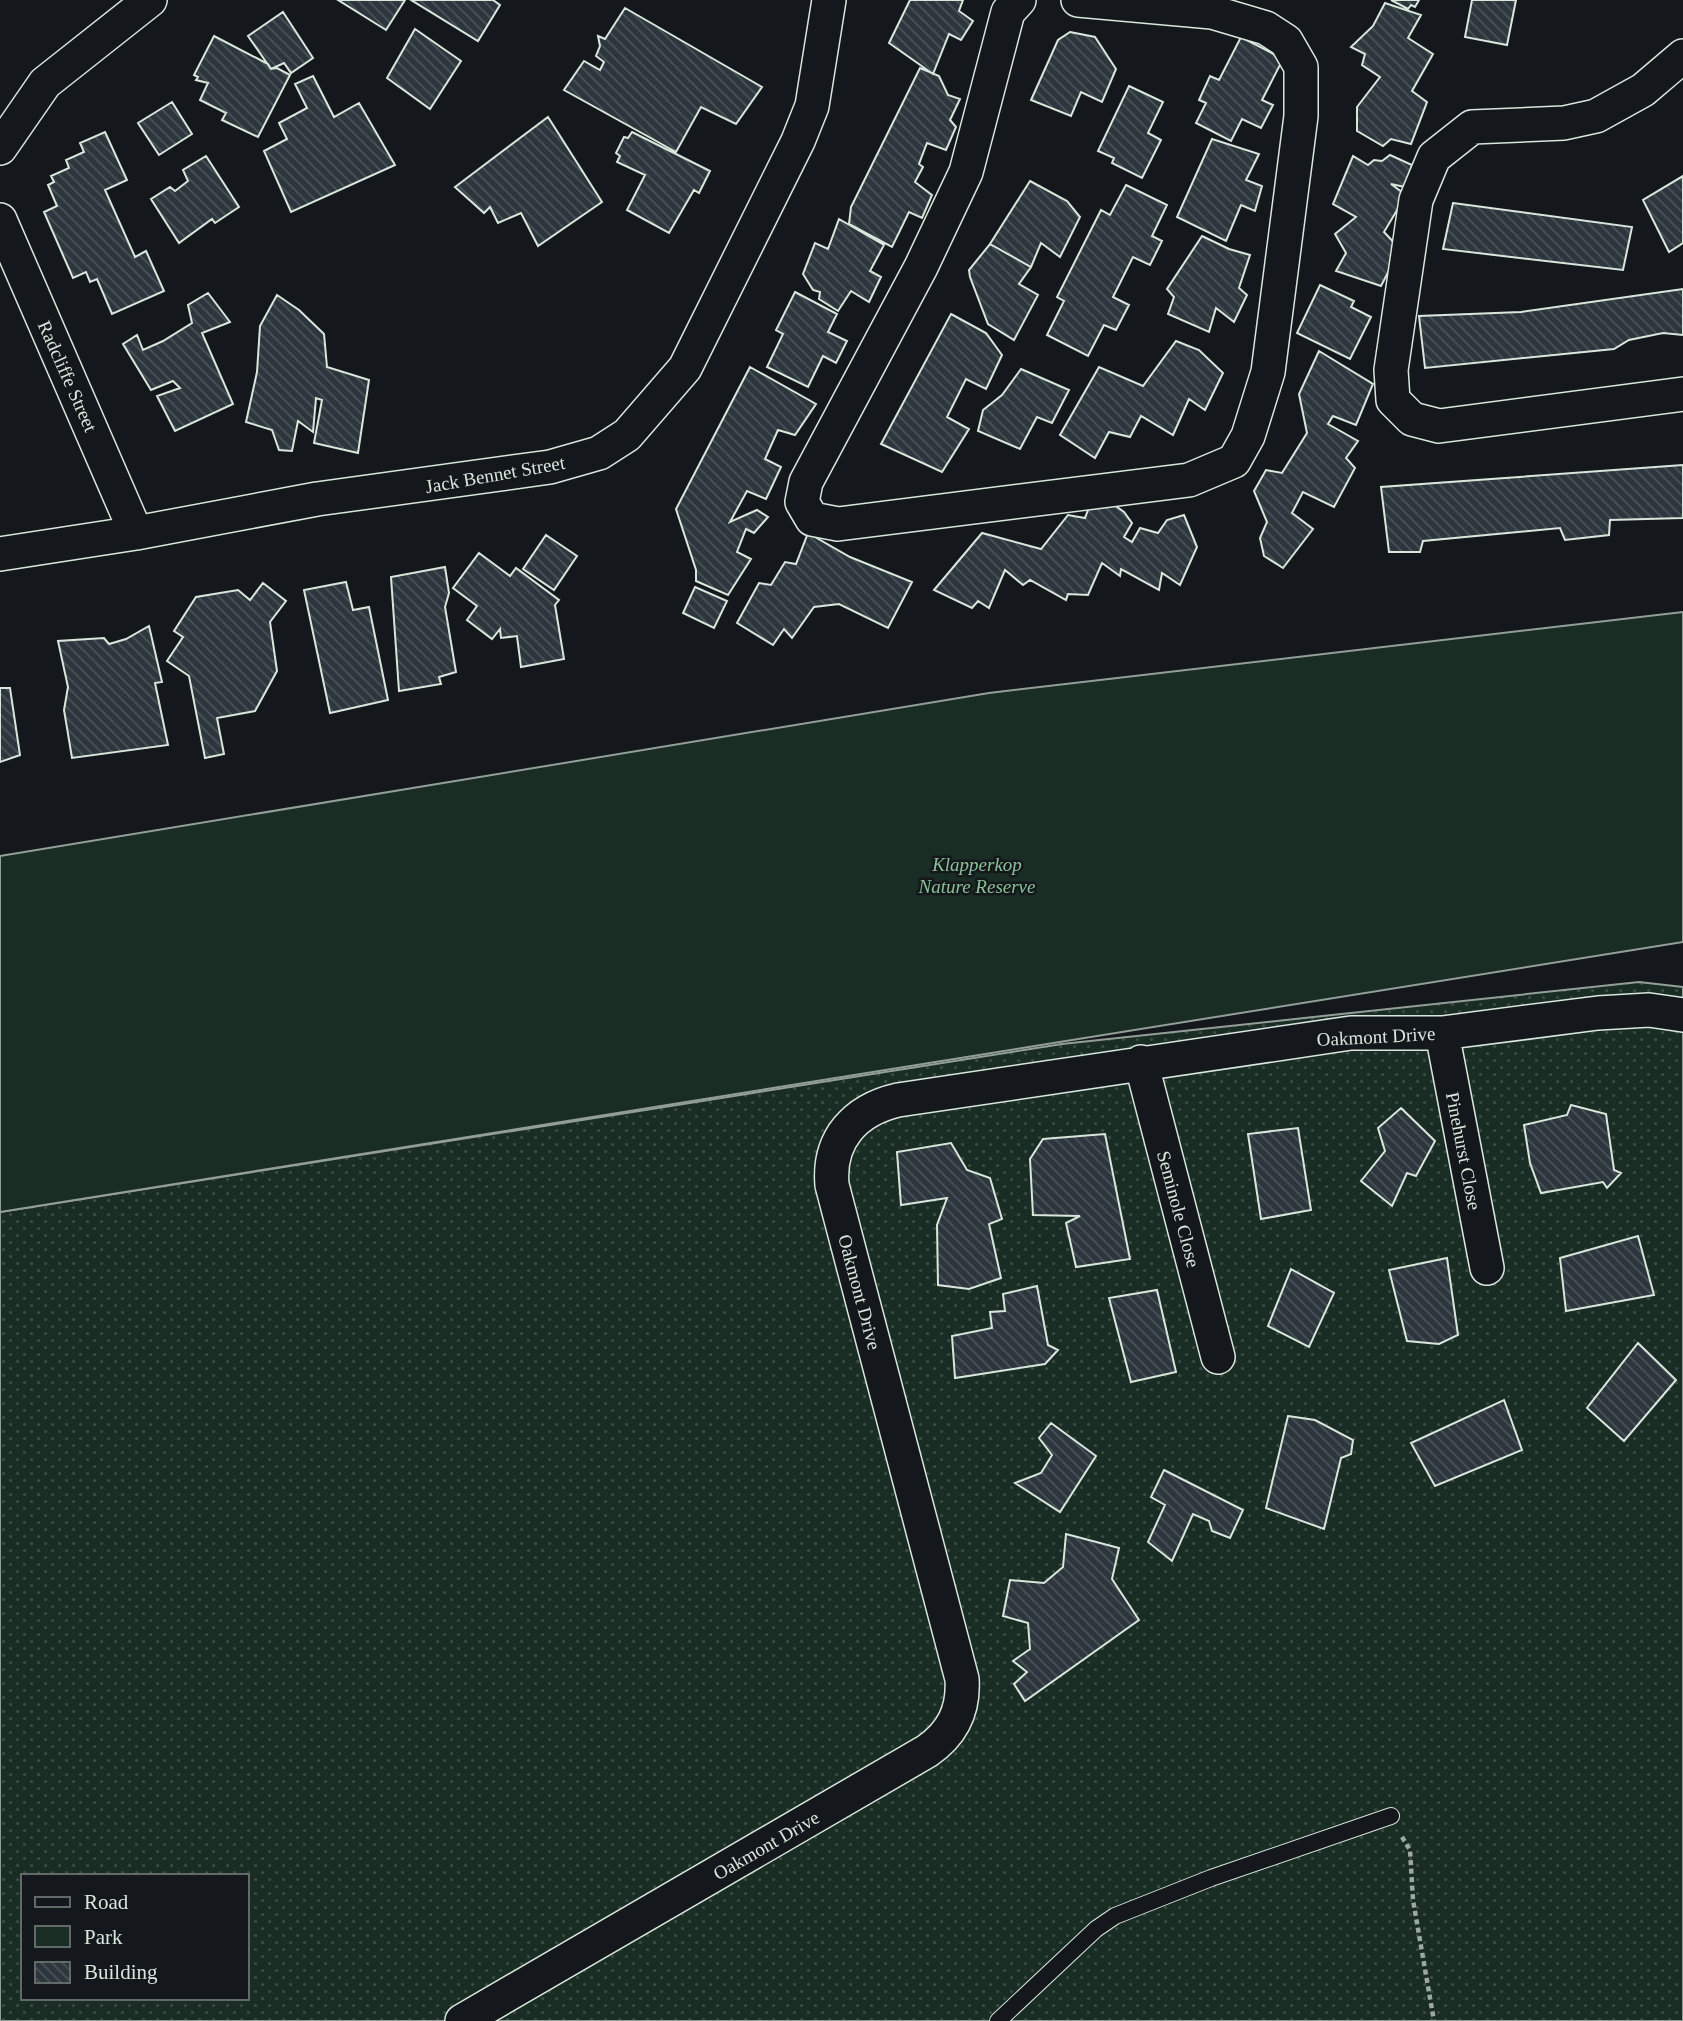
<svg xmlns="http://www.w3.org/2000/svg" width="1683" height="2021" font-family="Georgia,serif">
  <defs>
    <pattern id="grass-dots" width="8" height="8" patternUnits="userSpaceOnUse" patternTransform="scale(1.75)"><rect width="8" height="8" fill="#1a2d24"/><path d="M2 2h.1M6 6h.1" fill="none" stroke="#3b4b43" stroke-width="1.8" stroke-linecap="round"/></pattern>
    <pattern id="building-back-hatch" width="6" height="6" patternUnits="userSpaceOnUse" patternTransform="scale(1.75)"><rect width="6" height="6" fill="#2c363c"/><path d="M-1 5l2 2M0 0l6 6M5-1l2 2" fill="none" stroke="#4a5358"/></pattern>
  </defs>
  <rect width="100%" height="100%" fill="#14181c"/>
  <!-- grass -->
  <path fill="url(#grass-dots)" stroke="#939e99" stroke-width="2" fill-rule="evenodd" d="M1639 982 1683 987V2021H0V1212L1062 1044ZM23 1876H247V1998H23Z"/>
  <!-- park -->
  <path fill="#1a2d24" stroke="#939e99" stroke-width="2" d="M1683 612V942L0 1212V856L989 693Z"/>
  <!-- building -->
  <path fill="url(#building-back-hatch)" stroke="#d8e6dc" stroke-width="2" d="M338 0H405L386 30Z
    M411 0H493L500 5 478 41Z
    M910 0H963L959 11 973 21 961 40 949 34 933 74 889 43Z
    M1391 0H1419L1415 7 1411 5 1408 9Z
    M1472 0H1516L1507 45 1465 37Z
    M1385 3 1421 15 1408 38 1433 54 1412 91 1427 102 1411 144 1391 139 1383 146 1357 131V107L1380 77 1362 65 1365 54 1351 47 1373 26Z
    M625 8 762 87 736 124 701 107 676 152 564 90 584 61 600 70 604 62 596 56 600 46 598 36 605 39Z
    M283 12 313 58 291 73 284 63 271 69 248 36Z
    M415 29 461 61 430 109 387 78Z
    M1070 32 1095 37 1116 69 1102 102 1081 92 1071 116 1031 100 1058 40Z
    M214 36 268 64 271 69 277 68 290 75 258 137 222 120 226 113 200 100 208 83 196 80 198 77 194 75Z
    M1241 37 1283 59 1262 100 1273 105 1261 128 1242 119 1231 141 1196 123 1206 103 1199 100 1210 76 1219 80Z
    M920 68 939 76 948 95 960 99 950 120 956 127 946 150 927 143 919 164 923 167 915 182 932 195 922 218 909 212 892 247 849 224 851 207Z
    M313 76 334 117 359 103 395 165 291 212 264 151 287 139 279 123 307 108 295 84Z
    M1129 86 1163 102 1148 133 1161 140 1142 178 1112 163 1114 158 1098 151Z
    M172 102 192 134 159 155 138 123Z
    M548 117 602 202 538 246 521 213 498 223 490 207 484 213 455 187Z
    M105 132 127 180 105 190 135 257 146 251 164 291 112 314 97 279 90 282 86 272 73 278 44 212 57 206 48 185 54 182 51 176 69 168 66 160 84 152 80 143Z
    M632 132 710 171 699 193 694 190 669 233 627 210 645 175 617 162 620 156 616 153 624 137 628 138Z
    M1212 139 1259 154 1246 180 1262 186 1255 211 1241 205 1226 241 1177 217Z
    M1390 155 1412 165 1405 187 1391 184 1406 195 1384 232 1400 249 1381 286 1336 271 1346 253 1335 234 1356 217 1333 204 1353 156 1368 165 1374 160 1382 161Z
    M206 156 239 207 215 223 212 219 179 243 151 199 170 187 175 191 188 181 183 170Z
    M1683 176V243L1669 252 1643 200Z
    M1030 181 1067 201 1080 217 1060 257 1041 243 1031 267 990 244Z
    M1126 185 1167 205 1152 236 1162 241 1150 265 1133 257 1113 297 1129 305 1116 330 1104 325 1088 356 1047 335 1064 301 1057 297 1101 210 1110 215Z
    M1453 203 1632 227 1623 270 1443 249Z
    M839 219 884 245 870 271 881 277 869 302 851 291 838 311 819 299 820 292 813 290 803 274 815 243 828 249Z
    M1202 236 1229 249 1250 255 1239 288 1247 295 1234 322 1216 308 1209 332 1168 314 1174 297 1167 289Z
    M990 244 1031 267 1019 284 1038 295 1014 340 988 324 970 277 969 270Z
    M1320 285 1354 301 1351 307 1371 317 1350 359 1297 333Z
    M1683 289V335L1663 333 1629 340 1614 349 1425 368 1419 316 1521 312Z
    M795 292 837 314 828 332 847 341 836 363 823 356 808 387 767 367 783 334 776 330Z
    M208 293 230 322 202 333 233 404 175 431 157 396 180 388 173 381 151 390 123 344 137 335 143 350 163 341 192 323 188 305Z
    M277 295 299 310 324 334 327 367 369 380 358 453 314 443 322 400 316 398 313 432 298 421 292 451 279 450 272 430 246 422 257 372 260 326Z
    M951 314 986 333 1002 355 986 389 966 379 947 417 969 429 942 472 881 444Z
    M1176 341 1199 350 1223 373 1205 410 1189 399 1173 435 1141 416 1130 437 1109 432 1095 458 1060 435 1099 367 1143 386Z
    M1319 351 1373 384 1356 425 1333 416 1328 424 1358 441 1346 458 1355 468 1334 507 1303 492 1292 513 1313 529 1283 568 1264 556 1260 538 1267 522 1254 491 1266 470 1282 473 1307 433 1299 394Z
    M750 367 816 404 795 435 778 430 765 459 781 467 766 499 747 491 730 522 757 510 768 517 754 533 746 529 737 552 751 559 728 595 696 581V570L676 509Z
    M1021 369 1069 390 1052 423 1037 417 1020 449 978 431 983 410 1002 395Z
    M1683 465V518L1610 520 1609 535 1565 540 1560 528 1423 541 1420 552H1389L1381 487Z
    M1095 491 1124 512 1132 523 1124 537 1132 542 1140 528 1158 533 1167 520 1184 515 1197 547 1180 585 1162 573 1159 590 1121 569 1120 576 1102 563 1088 595 1068 594 1066 600 1030 580 1023 585 1005 570 989 608 978 601 972 608 934 590 982 533 1041 549 1068 515 1085 518Z
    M808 533 850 557 912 582 888 628 839 604 814 607 792 638 784 629 773 645 737 623 759 583 771 585 785 562 796 564Z
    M546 535 577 556 554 590 523 569Z
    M479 553 510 576 516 568 559 600 555 605 564 659 521 667 517 636 501 638 500 629 492 639 467 620 477 606 453 588Z
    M445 567 449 593 445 607 456 672 439 677 441 684 399 691 391 577Z
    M346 582 353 610 369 607 388 700 330 713 304 590Z
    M263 583 286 601 270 622 277 671 255 711 217 718 224 754 205 758 189 676 167 661 183 637 174 631 196 597 238 590 250 600Z
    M695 587 727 601 714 628 683 613Z
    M149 626 162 682 155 683 168 745 72 758 64 710 68 687 58 641 104 638 109 644 126 639Z
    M0 688H10L20 755 0 762Z
    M1571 1105 1606 1114 1614 1170 1621 1173 1607 1188 1603 1182 1541 1193 1530 1163 1524 1125 1567 1115Z
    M1401 1108 1435 1141 1416 1176 1407 1173 1392 1206 1361 1181 1385 1151 1378 1128Z
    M1298 1128 1311 1210 1261 1219 1248 1134Z
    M1105 1134 1130 1259 1076 1267 1066 1223 1080 1216 1033 1215 1030 1159 1043 1139Z
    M951 1143 967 1170 990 1178 1002 1219 989 1224 1001 1278 969 1289 938 1285 937 1225 947 1198 901 1205 897 1152Z
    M1638 1236 1654 1295 1566 1311 1560 1258Z
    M1447 1258 1458 1335 1439 1344 1407 1341 1389 1270Z
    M1291 1269 1334 1293 1309 1347 1268 1326Z
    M1037 1286 1048 1345 1058 1350 1045 1364 955 1378 952 1336 992 1328 990 1312 1005 1311 1003 1294Z
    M1157 1290 1176 1372 1131 1382 1109 1298Z
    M1638 1343 1676 1380 1624 1441 1587 1408Z
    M1504 1400 1522 1450 1435 1486 1411 1443Z
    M1288 1416 1315 1420 1353 1440 1351 1454 1341 1458 1324 1529 1266 1508Z
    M1051 1423 1096 1456 1060 1512 1015 1483 1041 1473 1052 1455 1039 1438Z
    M1164 1470 1243 1510 1230 1538 1212 1531 1209 1521 1193 1514 1172 1561 1148 1542 1165 1505 1151 1497Z
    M1066 1534 1119 1548 1112 1579 1139 1620 1025 1701 1014 1684 1027 1672 1013 1661 1030 1649 1028 1623 1003 1616 1010 1580 1044 1583 1063 1567Z"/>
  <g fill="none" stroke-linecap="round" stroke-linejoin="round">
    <!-- service casing -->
    <g stroke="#d8e6dc" stroke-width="18">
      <path id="service" d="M998 2021 1096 1929 1115 1916 1211 1878 1391 1816"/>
    </g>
    <!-- minor casing -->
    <g stroke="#d8e6dc" stroke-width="36">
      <path id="minor" d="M1019 0 1008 12 966 172 921 267 806 482 802 502 812 519 838 524 1189 480 1234 461 1248 436 1268 372 1301 116V67L1286 41 1266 28 1212 12 1078 0
        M1683 56 1643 90 1596 116 1564 123 1472 127 1434 157 1416 200 1391 370 1393 400 1412 419 1439 426 1683 394
        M0 148 45 83 150 0
        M0 220 136 533
        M0 554 136 533 317 499 550 467 599 453 627 435 685 368 798 141 812 106 829 0
        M1442 1033 1487 1268
        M1141 1062 1218 1357
        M462 2021 927 1751C953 1733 964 1710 962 1679L832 1185C828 1139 855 1110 898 1100L1351 1033H1442L1598 1013 1649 1010 1683 1015"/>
    </g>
    <!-- path -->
    <path stroke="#9da8a2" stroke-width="4.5" stroke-dasharray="5 3.5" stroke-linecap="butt" d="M1402 1837 1410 1850 1413 1900 1434 2021"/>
    <!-- service -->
    <use href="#service" stroke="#14181c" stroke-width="16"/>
    <!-- minor -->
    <use href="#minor" stroke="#14181c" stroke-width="33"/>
  </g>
  <g text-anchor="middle" stroke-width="5" stroke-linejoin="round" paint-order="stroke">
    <!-- street labels -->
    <g font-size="19" fill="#d8e6dc" stroke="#14181c">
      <text transform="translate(68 376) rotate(66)" y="7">Radcliffe Street</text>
      <text transform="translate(495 474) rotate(-10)" y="7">Jack Bennet Street</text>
      <text transform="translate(1376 1036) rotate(-3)" y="7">Oakmont Drive</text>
      <text transform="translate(1464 1151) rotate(79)" y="7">Pinehurst Close</text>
      <text transform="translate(1179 1209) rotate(75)" y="7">Seminole Close</text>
      <text transform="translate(860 1292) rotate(75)" y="7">Oakmont Drive</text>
      <text transform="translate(766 1845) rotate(-30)" y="7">Oakmont Drive</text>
    </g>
    <!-- park labels -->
    <g font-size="19" font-style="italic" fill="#8ac095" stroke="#14181c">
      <text x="977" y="871">Klapperkop<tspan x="977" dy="22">Nature Reserve</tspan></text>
    </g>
  </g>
  <!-- legend -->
  <rect x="21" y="1874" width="228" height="126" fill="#14181c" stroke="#626a69" stroke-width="2"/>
  <rect x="35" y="1897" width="35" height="10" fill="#14181c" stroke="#626a69" stroke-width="2"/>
  <text x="84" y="1909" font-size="21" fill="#d8e6dc">Road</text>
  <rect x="35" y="1926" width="35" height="21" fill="#1a2d24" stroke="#626a69" stroke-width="2"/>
  <text x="84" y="1944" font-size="21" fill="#d8e6dc">Park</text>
  <rect x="35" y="1962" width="35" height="21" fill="url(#building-back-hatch)" stroke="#626a69" stroke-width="2"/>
  <text x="84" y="1979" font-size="21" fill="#d8e6dc">Building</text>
</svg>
